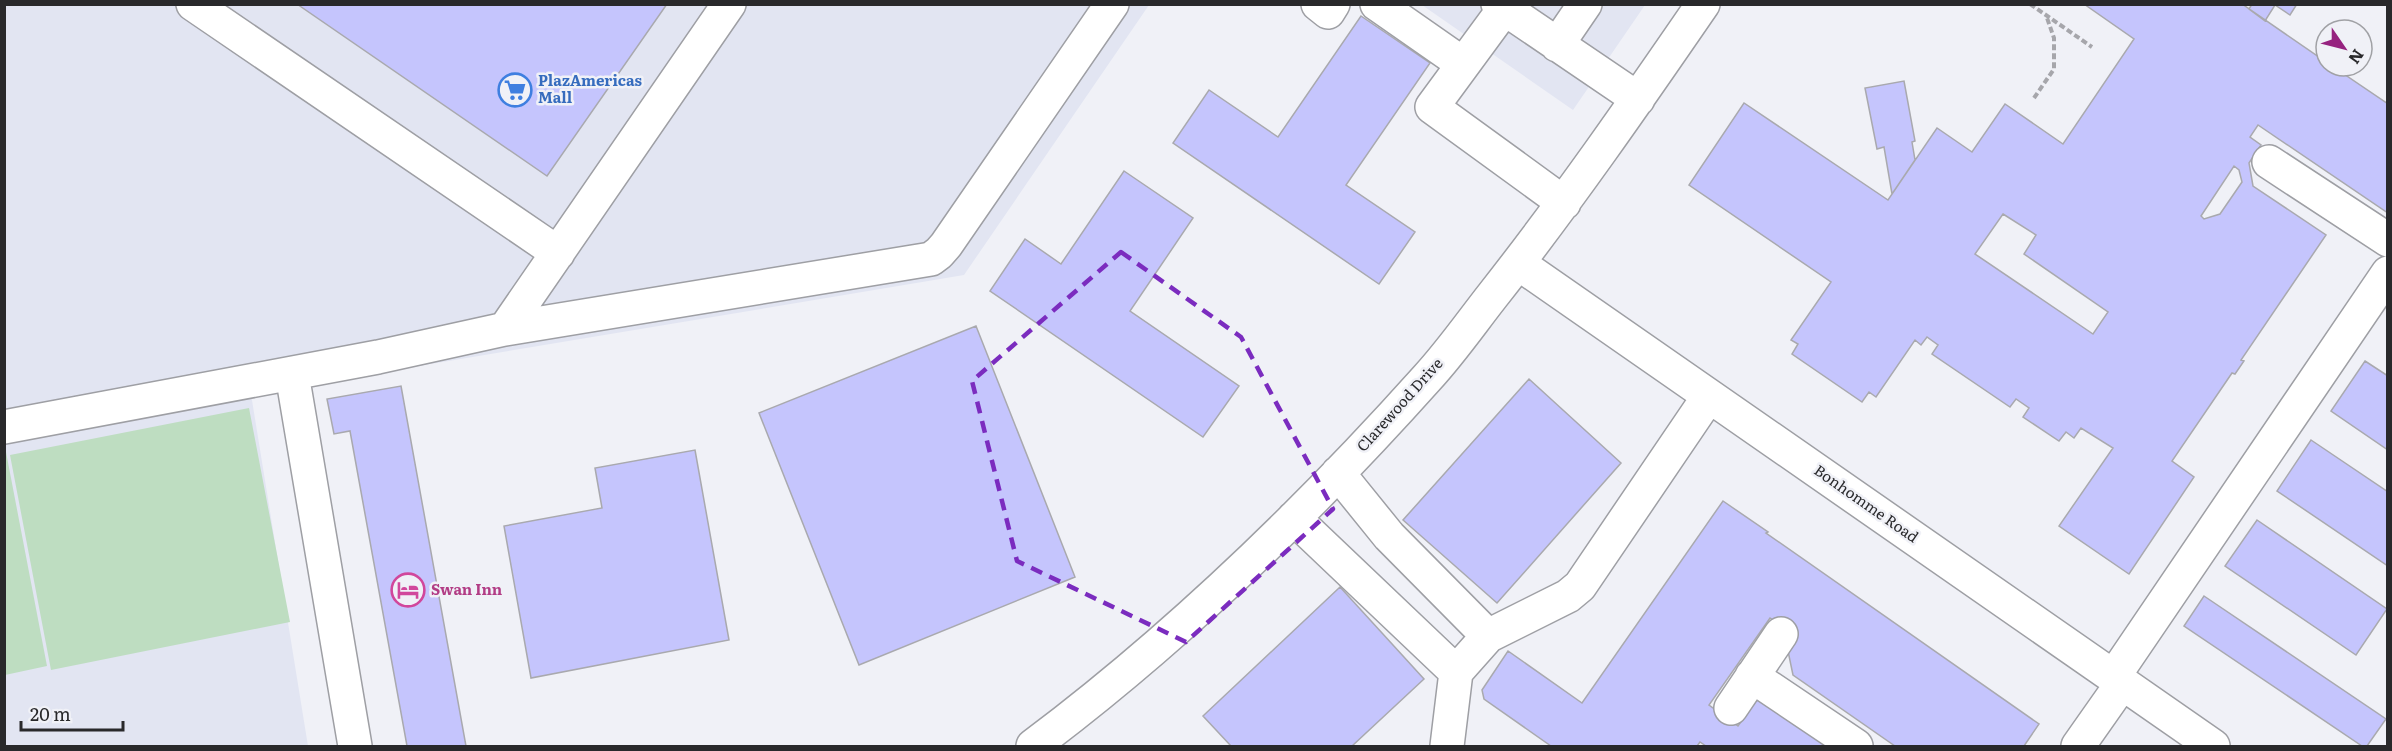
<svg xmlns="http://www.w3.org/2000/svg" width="2392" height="751" font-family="Literata,serif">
  <rect width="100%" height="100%" fill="#f0f1f7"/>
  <!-- built -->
  <path fill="#e2e5f2" d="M4 5H1149L964 275 251 394 308 746H5Z
    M1422 5H1645L1573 110Z"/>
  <!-- green -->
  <path fill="#beddc1" d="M249 408 290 622 51 670 10 455Z
    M5 452H6L47 666 5 675Z"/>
  <!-- building -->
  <path fill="#c5c5fd" stroke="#a9a9ae" stroke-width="1.5" fill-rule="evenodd" d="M297 4H667L547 176Z
    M2084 4H2242L2326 62V66H2332L2388 104V213L2258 125 2250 137 2261 145 2249 163 2253 186 2326 235 2241 360 2244 361 2235 374 2232 373 2172 461 2194 477 2129 574 2059 526 2113 448 2081 428 2074 438 2066 432 2059 441 2023 417 2029 408 2016 399 2010 407 1932 354 1938 345 1927 337 1921 345 1915 340 1876 397 1869 392 1862 402 1792 354 1798 344 1791 340 1831 282 1689 185 1744 103 1888 200 1937 128 1972 152 2005 104 2063 144 2134 39ZM2234 166 2239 170 2242 182 2220 214 2204 219 2201 216ZM2003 214 2036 235 2024 254 2108 312 2093 334 1975 254Z
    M2252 4H2297L2290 15 2275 5 2265 21 2249 9Z
    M1361 16 1430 63 1346 185 1415 232 1379 284 1173 143 1209 90 1278 137Z
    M1904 81 1915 141 1912 142 1915 160 1892 194 1884 147 1877 149 1865 88Z
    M1124 171 1193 218 1130 311 1239 386 1203 437 990 291 1025 239 1061 264Z
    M976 326 1075 577 859 665 759 413Z
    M2365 361 2388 376V450L2331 411Z
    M1529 379 1621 463 1497 603 1403 520Z
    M401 386 466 746H407L350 431 334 434 327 399Z
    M2311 440 2388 492V566L2277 491Z
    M695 450 729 640 531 678 504 526 602 508 595 468Z
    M1723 501 1768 532 1766 533 2039 724 2024 746H1895L1793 675 1783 627 1770 618 1709 705 1738 726 1758 698 1828 746H1706L1700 742 1697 746H1551L1484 699 1482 690 1508 651 1582 703Z
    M2257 520 2387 609 2356 655 2225 566Z
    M1340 587 1424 679 1352 746H1231L1203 716Z
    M2204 596 2386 719 2367 746H2362L2184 626Z"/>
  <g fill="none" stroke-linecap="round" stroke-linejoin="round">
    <!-- minor casing -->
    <g stroke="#9e9fa4" stroke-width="36">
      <path id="minor" d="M193 4 558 253
        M1318 4 1328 12 1333 4
        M1377 4 1463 64
        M1498 4 1638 99
        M1504 9 1432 107 1564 203
        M1557 45 1585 4
        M2269 162 2388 240
        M1518 263 2213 746
        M505 329 729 4
        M292 374 355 746
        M4 427 378 357 505 329 931 259 939 253 946 245 1112 4
        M1338 473 1389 536 1488 636
        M1294 518 1456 672
        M1752 676 1856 746
        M2114 676 2388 273
        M1731 708 1781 634
        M1033 746C1177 638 1307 512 1427 378 1451 352 1471 323 1493 295 1567 201 1635 103 1703 4
        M1447 746 1456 672 1488 636 1568 596 1580 586 1709 396
        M2078 746 2123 682"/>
    </g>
    <!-- path -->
    <path stroke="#a6a6ab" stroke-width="4" stroke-dasharray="6 3" stroke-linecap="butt" d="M2030 4 2092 47
      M2034 98 2054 69V38L2046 15"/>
    <!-- minor -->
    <use href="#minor" stroke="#fff" stroke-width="33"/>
  </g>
  <!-- marked area -->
  <path fill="none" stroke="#7b2cbf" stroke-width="4.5" stroke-dasharray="12 8" stroke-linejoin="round" d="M1121 252 1241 337 1333 509 1186 642 1017 561 972 381Z"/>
  <!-- icons -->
  <defs>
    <g id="supermarket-ring" transform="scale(1.725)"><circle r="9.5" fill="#f0f1f7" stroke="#3f7fe0" stroke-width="1.5"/><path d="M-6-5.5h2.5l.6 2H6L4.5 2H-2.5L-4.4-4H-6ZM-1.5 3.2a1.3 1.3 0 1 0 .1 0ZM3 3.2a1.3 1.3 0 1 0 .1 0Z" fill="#3f7fe0"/></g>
    <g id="hotel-ring" transform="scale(1.725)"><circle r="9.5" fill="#f0f1f7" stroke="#d1479c" stroke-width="1.5"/><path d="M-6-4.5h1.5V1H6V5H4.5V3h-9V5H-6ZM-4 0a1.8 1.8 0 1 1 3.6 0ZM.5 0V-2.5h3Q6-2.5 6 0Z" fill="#d1479c"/></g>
  </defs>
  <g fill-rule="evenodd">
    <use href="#supermarket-ring" x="515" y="90"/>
    <use href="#hotel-ring" x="408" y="590"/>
  </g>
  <g text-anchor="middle" stroke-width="5" stroke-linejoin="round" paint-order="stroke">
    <!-- shop labels -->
    <g font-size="15" font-weight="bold" fill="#366cbe" stroke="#f0f1f7" text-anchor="start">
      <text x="538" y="86">PlazAmericas<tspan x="538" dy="17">Mall</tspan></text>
    </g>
    <!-- street labels -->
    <g font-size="15" fill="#29292b" stroke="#f0f1f7">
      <text transform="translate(1400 405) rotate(-48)" y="5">Clarewood Drive</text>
      <text transform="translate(1866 504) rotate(35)" y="5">Bonhomme Road</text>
    </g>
    <!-- hotel labels -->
    <g font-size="15" font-weight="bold" fill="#b23c85" stroke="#f0f1f7" text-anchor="start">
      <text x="431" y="595">Swan Inn</text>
    </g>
  </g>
  <!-- border -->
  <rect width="2392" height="751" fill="none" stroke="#29292b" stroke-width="12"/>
  <!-- north arrow -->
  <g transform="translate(2344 48) rotate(125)"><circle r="28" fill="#f0f1f7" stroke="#a0a1a5" stroke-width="1.5"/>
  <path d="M0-4.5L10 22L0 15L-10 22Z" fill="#96227f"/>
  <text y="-9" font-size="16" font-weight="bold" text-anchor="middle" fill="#29292b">N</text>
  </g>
  <!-- scale -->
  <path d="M21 721v9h102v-9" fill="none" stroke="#29292b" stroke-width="3"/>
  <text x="30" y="721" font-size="18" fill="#29292b" stroke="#f0f1f7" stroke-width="4.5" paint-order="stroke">20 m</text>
</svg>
